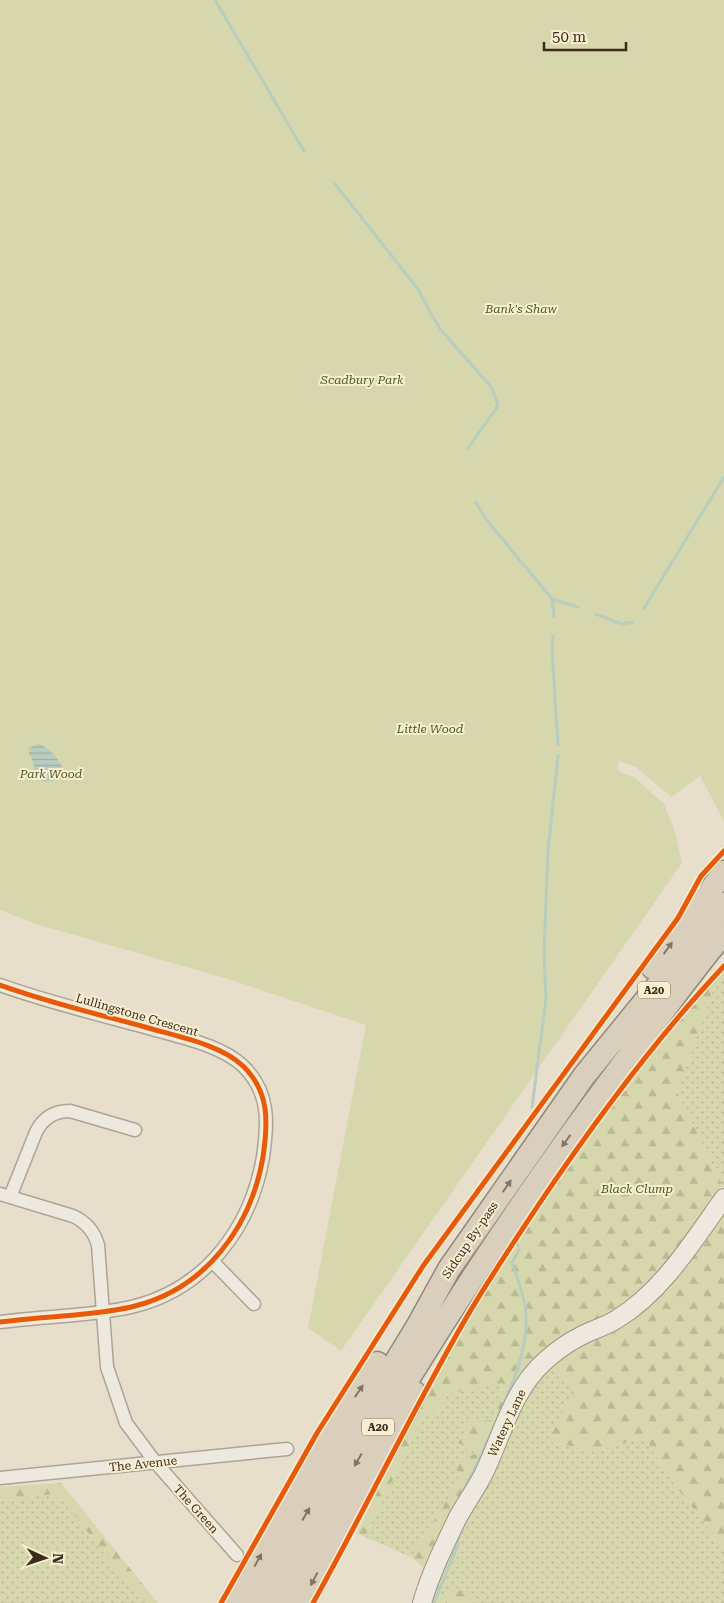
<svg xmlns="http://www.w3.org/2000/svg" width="724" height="1603" font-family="'Roboto Serif',serif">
  <defs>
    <pattern id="grass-dots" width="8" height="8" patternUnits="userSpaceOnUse" patternTransform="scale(1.25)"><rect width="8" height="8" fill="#d6d7ad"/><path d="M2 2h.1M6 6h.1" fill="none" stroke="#b9b994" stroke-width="1.8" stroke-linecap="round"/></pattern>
    <pattern id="forest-firs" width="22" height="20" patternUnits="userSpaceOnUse" patternTransform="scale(1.25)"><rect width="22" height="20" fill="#d6d7ad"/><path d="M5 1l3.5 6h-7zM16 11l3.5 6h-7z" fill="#b9b994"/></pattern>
    <pattern id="water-rules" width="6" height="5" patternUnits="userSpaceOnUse" patternTransform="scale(1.25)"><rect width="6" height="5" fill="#b8ccc0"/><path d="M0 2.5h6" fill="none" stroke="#9fafa4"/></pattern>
  </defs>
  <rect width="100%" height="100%" fill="#e7dfcc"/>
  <!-- grass -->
  <path fill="url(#grass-dots)" d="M724 969V1188L677 1092 719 974Z
    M546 1364 576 1389 547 1441 594 1451 645 1438 674 1484 724 1548V1603H475L473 1601 428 1598 506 1436Z
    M502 1382 494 1420 458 1444 478 1453 411 1557 365 1537 424 1415H438L447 1394Z
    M52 1494 65 1503 143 1603H0V1501Z"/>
  <!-- forest -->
  <path fill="url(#forest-firs)" d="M719 974 677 1092 724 1188V1190L674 1256 635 1299 540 1358 417 1603H412L423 1567 411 1557 459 1481 456 1462 477 1453 458 1443 469 1422 494 1420 502 1383 447 1394 438 1415H424L365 1537 357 1533C401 1443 445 1351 499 1267 545 1196 594 1126 646 1060 670 1031 695 1002 719 974Z
    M724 1206V1548L674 1484 645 1438 594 1451 547 1441 576 1389 546 1364 619 1323Z
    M61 1483 158 1603H143L65 1503 53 1494 0 1501V1487Z
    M460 1590 475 1603H427L428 1598Z"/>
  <!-- park -->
  <path fill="#d6d7ad" d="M0 0H724V821L700 776 671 797 636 767 619 761 617 770 635 778 664 804 675 832 682 863 341 1351 308 1328 366 1025 228 979 36 924 0 910Z"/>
  <!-- water -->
  <path fill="url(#water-rules)" d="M38 744C46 745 61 760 62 768 63 779 47 786 39 779 33 772 35 761 29 754V748Z"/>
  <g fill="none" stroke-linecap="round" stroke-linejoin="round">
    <!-- stream -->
    <path stroke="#b8ccc0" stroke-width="3" d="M215 0 304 151
      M335 184 418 289 431 314 441 330 492 388 498 406 468 448
      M476 502 485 518 552 599 554 616
      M552 599 578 607
      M644 608 724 477
      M596 614 621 624 633 622
      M553 636 552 650 558 745
      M532 1107 546 999 544 952 548 851 558 756
      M507 1396C519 1368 530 1336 525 1305 522 1290 517 1277 512 1263L519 1250
      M462 1494 481 1456 504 1404
      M434 1603 458 1544 459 1532"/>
    <!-- street casing -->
    <g stroke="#aca495" stroke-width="15">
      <path id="street" d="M0 985C47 1002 97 1014 145 1027 175 1036 220 1044 243 1066 270 1092 268 1123 263 1157 251 1227 206 1288 135 1306 116 1311 95 1313 75 1315 50 1317 25 1319 0 1322
        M0 1194 73 1216C86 1222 94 1231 98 1245L107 1367 126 1423 156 1463 237 1555
        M10 1197 36 1132C43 1118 54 1111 70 1111L135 1130
        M212 1261 254 1304
        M0 1478 287 1449"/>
    </g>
    <!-- secondary casing -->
    <g stroke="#9c9385" stroke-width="20">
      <path id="secondary" d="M422 1603C430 1575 444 1546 457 1519 465 1504 476 1489 484 1473 502 1436 512 1390 545 1361 555 1352 567 1343 579 1337 591 1330 605 1327 617 1319 663 1291 693 1241 724 1198"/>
    </g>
    <!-- highway casing -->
    <g stroke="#91897c" stroke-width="25">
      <path id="highway" d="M653 968 724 872
        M234 1603 308 1469 377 1363
        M257 1603 345 1445 417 1327 449 1269 584 1076 724 904
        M279 1603C383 1410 499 1227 632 1052 663 1012 692 971 724 933
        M301 1603 415 1393"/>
    </g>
    <!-- street -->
    <use href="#street" stroke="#eee9df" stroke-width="12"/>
    <!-- secondary -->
    <use href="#secondary" stroke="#eee9df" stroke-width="18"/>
    <!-- highway -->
    <use href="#highway" stroke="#dacfbc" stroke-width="22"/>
    <!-- cycleway casing -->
    <g stroke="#f9eed1" stroke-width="8">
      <path id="cycleway" d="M0 985C47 1002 97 1014 145 1027 175 1036 220 1044 243 1066 270 1092 268 1123 263 1157 251 1227 206 1288 135 1306 116 1311 95 1313 75 1315 50 1317 25 1319 0 1322
        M221 1603 317 1433 423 1266 678 918 701 876 724 851
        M313 1603C365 1510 411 1413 465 1320 488 1280 514 1242 539 1204 595 1121 655 1039 724 966"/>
    </g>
    <!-- cycleway -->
    <use href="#cycleway" stroke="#e8590c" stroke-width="5"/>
  </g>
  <!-- one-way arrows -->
  <defs><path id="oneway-solid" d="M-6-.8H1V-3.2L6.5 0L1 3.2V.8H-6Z" transform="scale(1.25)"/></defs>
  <g fill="#837564">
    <use href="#oneway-solid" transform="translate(668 948) rotate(-54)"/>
    <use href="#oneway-solid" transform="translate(566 1141) rotate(126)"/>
    <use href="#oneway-solid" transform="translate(507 1186) rotate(-55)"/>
    <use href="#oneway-solid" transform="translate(359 1391) rotate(-56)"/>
    <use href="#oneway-solid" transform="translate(358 1460) rotate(120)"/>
    <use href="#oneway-solid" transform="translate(306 1514) rotate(-60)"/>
    <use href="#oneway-solid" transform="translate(258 1560) rotate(-61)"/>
    <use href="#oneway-solid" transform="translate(314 1579) rotate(118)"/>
  </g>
  <g text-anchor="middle" stroke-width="4" stroke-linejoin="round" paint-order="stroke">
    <!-- shield labels -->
    <g fill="#f9eed1" stroke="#746652" stroke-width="1">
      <rect x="638" y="981.5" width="32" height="17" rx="4"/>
      <rect x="362" y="1418.5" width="32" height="17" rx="4"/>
    </g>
    <g font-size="11" font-weight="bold" fill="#3b2c1c">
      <text x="654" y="994">A20</text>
      <text x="378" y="1431">A20</text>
    </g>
    <!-- park labels -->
    <g font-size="12" font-style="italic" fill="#4a5a21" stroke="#f9eed1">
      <text x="521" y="313">Bank's Shaw</text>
      <text x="362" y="384">Scadbury Park</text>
      <text x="430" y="733">Little Wood</text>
      <text x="51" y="778">Park Wood</text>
      <text x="637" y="1193">Black Clump</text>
    </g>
    <!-- street labels -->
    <g font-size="12" fill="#3b2c1c" stroke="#f9eed1">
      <text transform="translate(137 1015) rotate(16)" y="4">Lullingstone Crescent</text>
      <text transform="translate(470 1240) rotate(-56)" y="4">Sidcup By-pass</text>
      <text transform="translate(507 1423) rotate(-65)" y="4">Watery Lane</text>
      <text transform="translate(143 1464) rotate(-6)" y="4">The Avenue</text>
      <text transform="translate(196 1509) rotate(48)" y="4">The Green</text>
    </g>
  </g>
  <!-- north arrow -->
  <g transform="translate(45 1558) rotate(93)" stroke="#f9eed1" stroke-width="4" paint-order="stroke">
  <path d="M0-4L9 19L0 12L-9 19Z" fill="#3b2c1c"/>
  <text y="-8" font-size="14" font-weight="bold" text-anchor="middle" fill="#3b2c1c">N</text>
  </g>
  <!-- scale -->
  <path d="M544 42v8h82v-8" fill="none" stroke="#3b2c1c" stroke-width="2.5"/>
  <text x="552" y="42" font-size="15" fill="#3b2c1c" stroke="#f9eed1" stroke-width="4" paint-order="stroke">50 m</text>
</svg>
